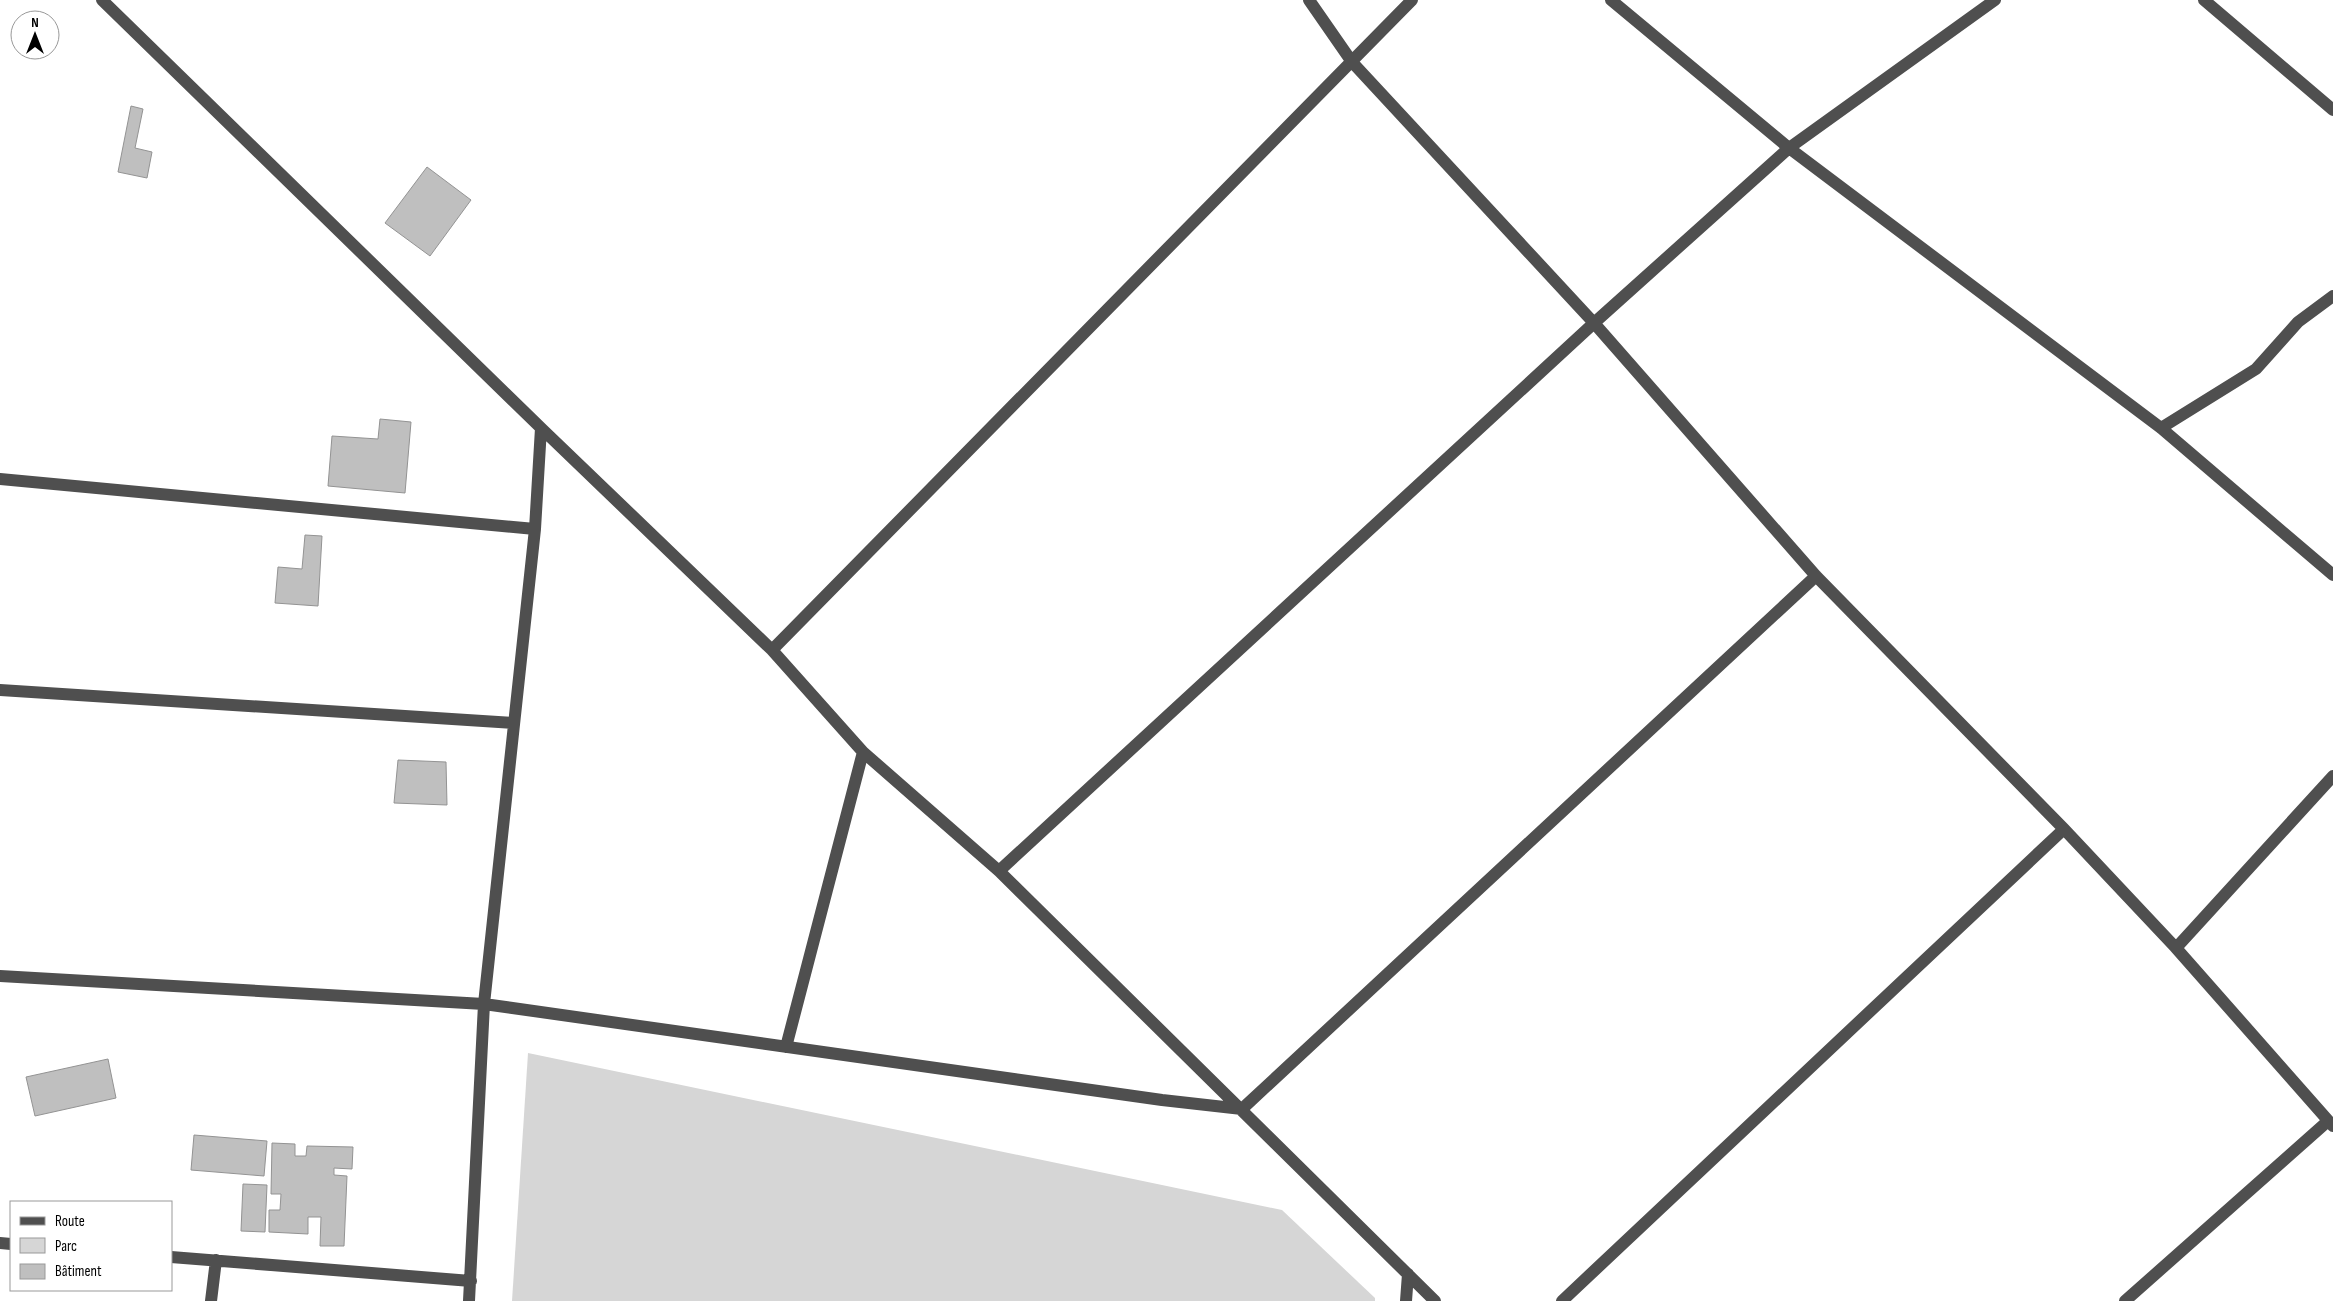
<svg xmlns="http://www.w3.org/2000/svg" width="2333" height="1301" font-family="'Sofia Sans Condensed',sans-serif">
  <rect width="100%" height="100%" fill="#fff"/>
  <!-- green -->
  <path fill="#d6d6d6" d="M528 1053 1282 1210 1375 1298V1301H512Z"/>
  <!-- building -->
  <path fill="#bfbfbf" stroke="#939393" d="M131 106 143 109 135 148 152 152 147 178 118 172Z
    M427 167 471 200 430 256 385 223Z
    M380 419 411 422 405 493 328 486 332 436 378 439Z
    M305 535 322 536 318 606 275 603 278 567 302 569Z
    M398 760 446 762 447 805 394 803Z
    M108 1059 116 1098 35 1116 26 1077Z
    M194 1135 267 1141 264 1176 191 1170Z
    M272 1143 295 1144V1156H306L307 1146 353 1147 352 1169 334 1168V1175L347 1176 344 1246H320L321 1217H308V1234L269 1232V1210H280L281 1194H271Z
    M243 1184 267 1185 265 1232 241 1231Z"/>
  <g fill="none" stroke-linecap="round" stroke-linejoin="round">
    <!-- minor -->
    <path stroke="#4f4f4f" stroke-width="12" d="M102 0 541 428 535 529 484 1004 469 1301
      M1309 0 1352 62 1594 323 1816 576 2064 829 2176 948 2333 1126
      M1611 0 1789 148 2161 428 2333 575
      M2204 0 2333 110
      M541 428 772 650 863 752 999 871 1435 1301
      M2161 428 2256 369 2298 322 2333 296
      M0 479 535 529
      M772 650 1412 0
      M0 690 514 723
      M999 871 1594 323 1789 148 1995 0
      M2176 948 2333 776
      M0 976 484 1004 1162 1100 1242 1109 1816 576
      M786 1047 863 752
      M0 1243 11 1244
      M171 1257 471 1281
      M211 1301 216 1260
      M1406 1301 1408 1274
      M1562 1301 2064 829
      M2125 1301 2328 1121"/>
  </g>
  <!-- legend -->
  <rect x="10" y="1201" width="162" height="90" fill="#ffffff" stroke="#999999"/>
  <rect x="20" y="1217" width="25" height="8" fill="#4f4f4f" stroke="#999999"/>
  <text x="55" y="1226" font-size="15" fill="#000000">Route</text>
  <rect x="20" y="1238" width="25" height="15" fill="#d6d6d6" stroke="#999999"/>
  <text x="55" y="1251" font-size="15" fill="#000000">Parc</text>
  <rect x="20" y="1264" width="25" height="15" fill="#bfbfbf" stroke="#999999"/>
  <text x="55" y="1276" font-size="15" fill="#000000">Bâtiment</text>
  <!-- north arrow -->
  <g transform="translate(35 35)"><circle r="24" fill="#ffffff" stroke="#999999"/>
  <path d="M0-4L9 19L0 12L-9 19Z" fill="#000000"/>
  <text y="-8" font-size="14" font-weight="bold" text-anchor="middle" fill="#000000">N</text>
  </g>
</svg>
